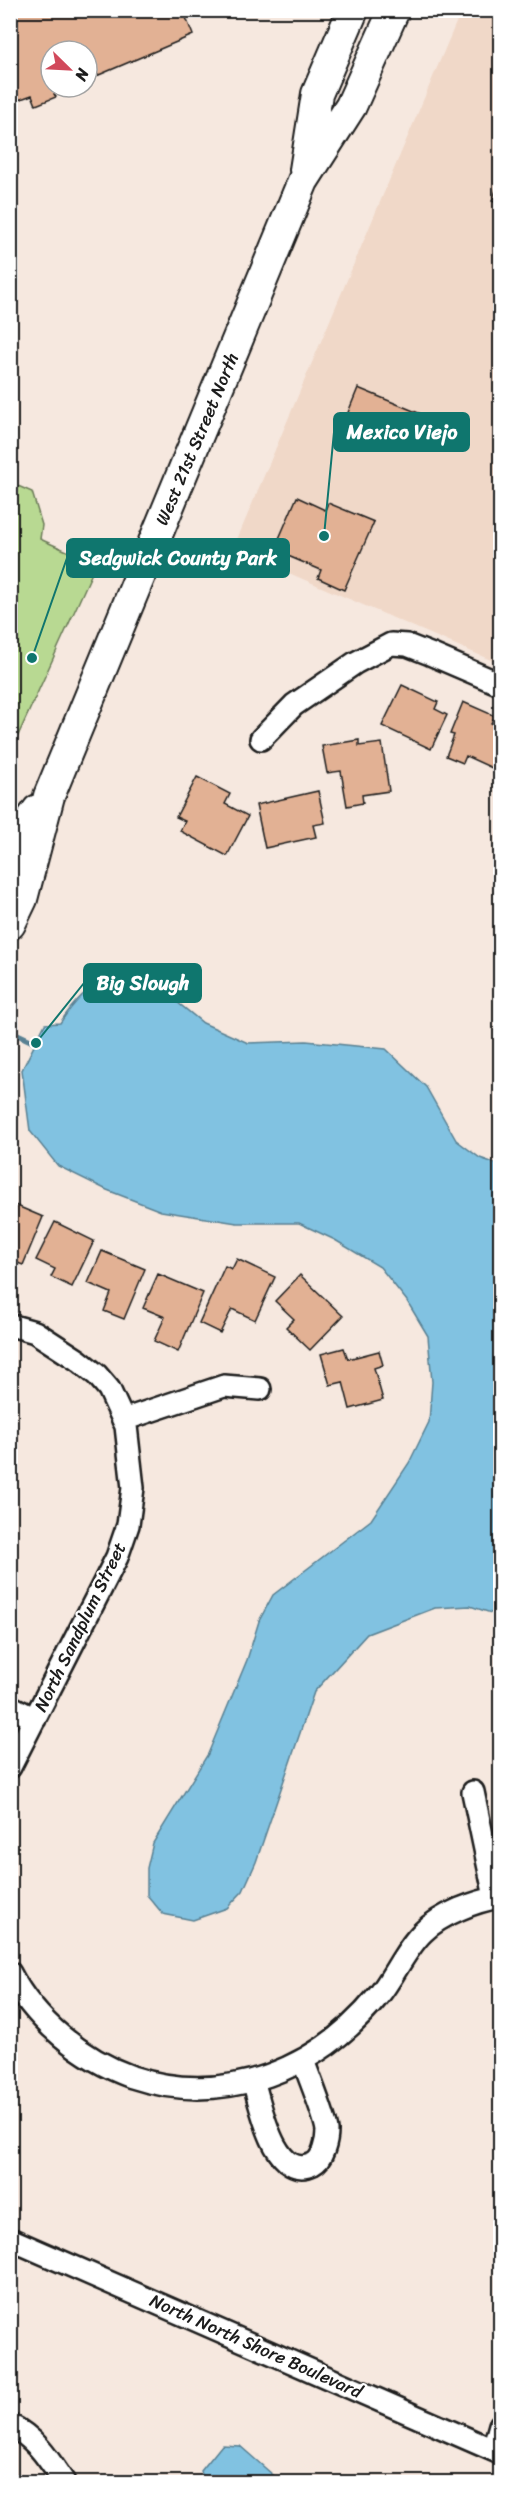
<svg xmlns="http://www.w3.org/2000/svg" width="511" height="2493" font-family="Sriracha,sans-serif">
  <rect width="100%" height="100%" fill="#f6e8df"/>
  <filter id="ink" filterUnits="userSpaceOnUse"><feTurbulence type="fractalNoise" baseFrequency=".0167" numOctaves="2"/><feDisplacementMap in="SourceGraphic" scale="12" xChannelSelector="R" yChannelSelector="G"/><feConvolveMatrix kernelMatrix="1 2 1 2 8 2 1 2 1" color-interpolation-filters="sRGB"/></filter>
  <g filter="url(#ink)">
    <!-- built -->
    <path fill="#f0d8c8" d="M461 11H500V664L233 549Z"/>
    <!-- green -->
    <path fill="#b8d992" stroke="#6a7a57" stroke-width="1.5" d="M11 483 32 492 42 525 40 539 96 564 11 751Z"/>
    <!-- water -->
    <path fill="#81c2e1" stroke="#598092" stroke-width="1.5" d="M109 976 128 977 167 994 203 1023 248 1043 306 1041 386 1049 426 1087 456 1140 480 1158 500 1165V1616L470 1606 435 1608 367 1634 314 1692 256 1862 243 1891 227 1908 193 1920 163 1914 147 1895V1868L153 1843 208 1754 247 1660 259 1621 273 1595 371 1520 409 1463 429 1422 432 1382 428 1336 407 1301 380 1267 335 1240 299 1223H237L161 1211 107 1190 58 1166 30 1131 22 1070 45 1024 60 1023C74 1002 87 988 109 976Z
      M222 2445 240 2446 280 2481 286 2482H204L201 2471Z"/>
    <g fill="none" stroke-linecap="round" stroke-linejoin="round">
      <!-- stream -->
      <path stroke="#598092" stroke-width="6" d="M10 1031 36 1043"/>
    </g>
    <!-- building -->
    <path fill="#e2b194" stroke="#1c1c1c" stroke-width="1.5" d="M10 10H183L193 35 87 80V51H51V87H69L54 94 56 97 36 105 32 95 10 103Z
      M500 159V211L498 203 492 201 500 179 496 177 500 169 497 167Z
      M358 388 433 419 421 446 347 415Z
      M297 497 325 510 328 503 374 522 344 590 318 578 321 570 274 550Z
      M402 685 438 702 435 709 447 715 431 749 382 726Z
      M463 702 495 716 491 723 500 727V748L492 768 466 756 463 763 446 756 454 735 450 734Z
      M359 740V746L382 743 389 791 362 795 363 803 347 806 341 771 327 773 322 746Z
      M197 777 230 794 225 804 248 816 227 856 180 831 185 821 176 817Z
      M318 791 325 823 313 825 316 837 265 848 256 805Z
      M10 1203 43 1217 23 1265 10 1260Z
      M55 1222 94 1241 72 1287 51 1277 55 1269 36 1260Z
      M102 1251 145 1269 124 1319 104 1311 111 1293 88 1283Z
      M237 1259 275 1277 255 1320 232 1309 220 1333 199 1323 225 1266 232 1269Z
      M158 1274 203 1293 178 1352 154 1341 165 1317 143 1308Z
      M300 1275 343 1316 310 1350 286 1327 294 1319 275 1301Z
      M344 1348 348 1359 379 1351 383 1365 374 1368 383 1400 350 1409 343 1382 330 1385 321 1354Z"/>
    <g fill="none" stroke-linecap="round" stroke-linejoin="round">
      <!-- minor casing -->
      <g stroke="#1c1c1c" stroke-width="26">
        <path id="minor" d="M261 739 294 705 355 663 391 644 407 645 430 654 500 684
          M10 1325 35 1332 78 1360 97 1375 109 1389 126 1426 133 1488 128 1525 117 1557 10 1767
          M123 1420 224 1386 260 1389
          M10 1706 35 1719
          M473 1792 495 1897
          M10 1973C35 2021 82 2059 132 2077 226 2108 319 2069 379 1995 394 1976 406 1948 423 1932 441 1914 476 1901 500 1897
          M253 2080C260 2102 274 2183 313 2164 323 2159 327 2141 327 2131 326 2118 308 2075 303 2060
          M10 2239 500 2453
          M10 2425C36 2438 49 2460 64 2482
          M493 2450 500 2425"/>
      </g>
      <!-- secondary casing -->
      <g stroke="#1c1c1c" stroke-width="34">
        <path id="secondary" d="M305 170 317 94 353 10
          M10 849 38 810
          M10 924 22 899 49 796 303 181 351 106 394 10"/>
      </g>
      <!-- minor -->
      <use href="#minor" stroke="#fff" stroke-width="21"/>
      <!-- secondary -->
      <use href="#secondary" stroke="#fff" stroke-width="30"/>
    </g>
  </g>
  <g text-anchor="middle" stroke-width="4.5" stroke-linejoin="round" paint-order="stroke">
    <!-- street labels -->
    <g font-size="18" fill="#1c1c1c" stroke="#fff">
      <text transform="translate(197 439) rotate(-67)" y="6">West 21st Street North</text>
      <text transform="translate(80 1627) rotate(-64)" y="6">North Sandplum Street</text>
      <text transform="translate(256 2346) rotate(24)" y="6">North North Shore Boulevard</text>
    </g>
  </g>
  <!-- callouts -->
  <path fill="none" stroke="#0f766e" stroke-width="2" d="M324 536L334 432M32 658L67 558M36 1043L84 983"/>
  <g fill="#0f766e" stroke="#fff" stroke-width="2">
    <circle cx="324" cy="536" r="6"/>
    <circle cx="32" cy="658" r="6"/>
    <circle cx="36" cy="1043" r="6"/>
  </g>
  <g fill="#0f766e" stroke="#0f766e" stroke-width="2">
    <rect x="334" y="413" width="135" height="38" rx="6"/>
    <rect x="67" y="539" width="222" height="38" rx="6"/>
    <rect x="84" y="964" width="117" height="38" rx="6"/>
  </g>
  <g font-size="20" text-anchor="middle" font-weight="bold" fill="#fff">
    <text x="402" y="439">Mexico Viejo</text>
    <text x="178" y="565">Sedgwick County Park</text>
    <text x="143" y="990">Big Slough</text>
  </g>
  <!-- margin -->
  <rect width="511" height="2493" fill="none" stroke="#fff" stroke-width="36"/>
  <rect x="18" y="18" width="475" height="2457" fill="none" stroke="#1c1c1c" stroke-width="2" filter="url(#ink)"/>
  <!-- north arrow -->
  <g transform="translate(69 69) rotate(114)"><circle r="28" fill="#ffffff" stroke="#a4a4a4" stroke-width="1.5"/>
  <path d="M0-4.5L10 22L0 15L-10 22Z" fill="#d1495b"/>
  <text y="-9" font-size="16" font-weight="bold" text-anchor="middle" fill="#1c1c1c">N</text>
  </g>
</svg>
